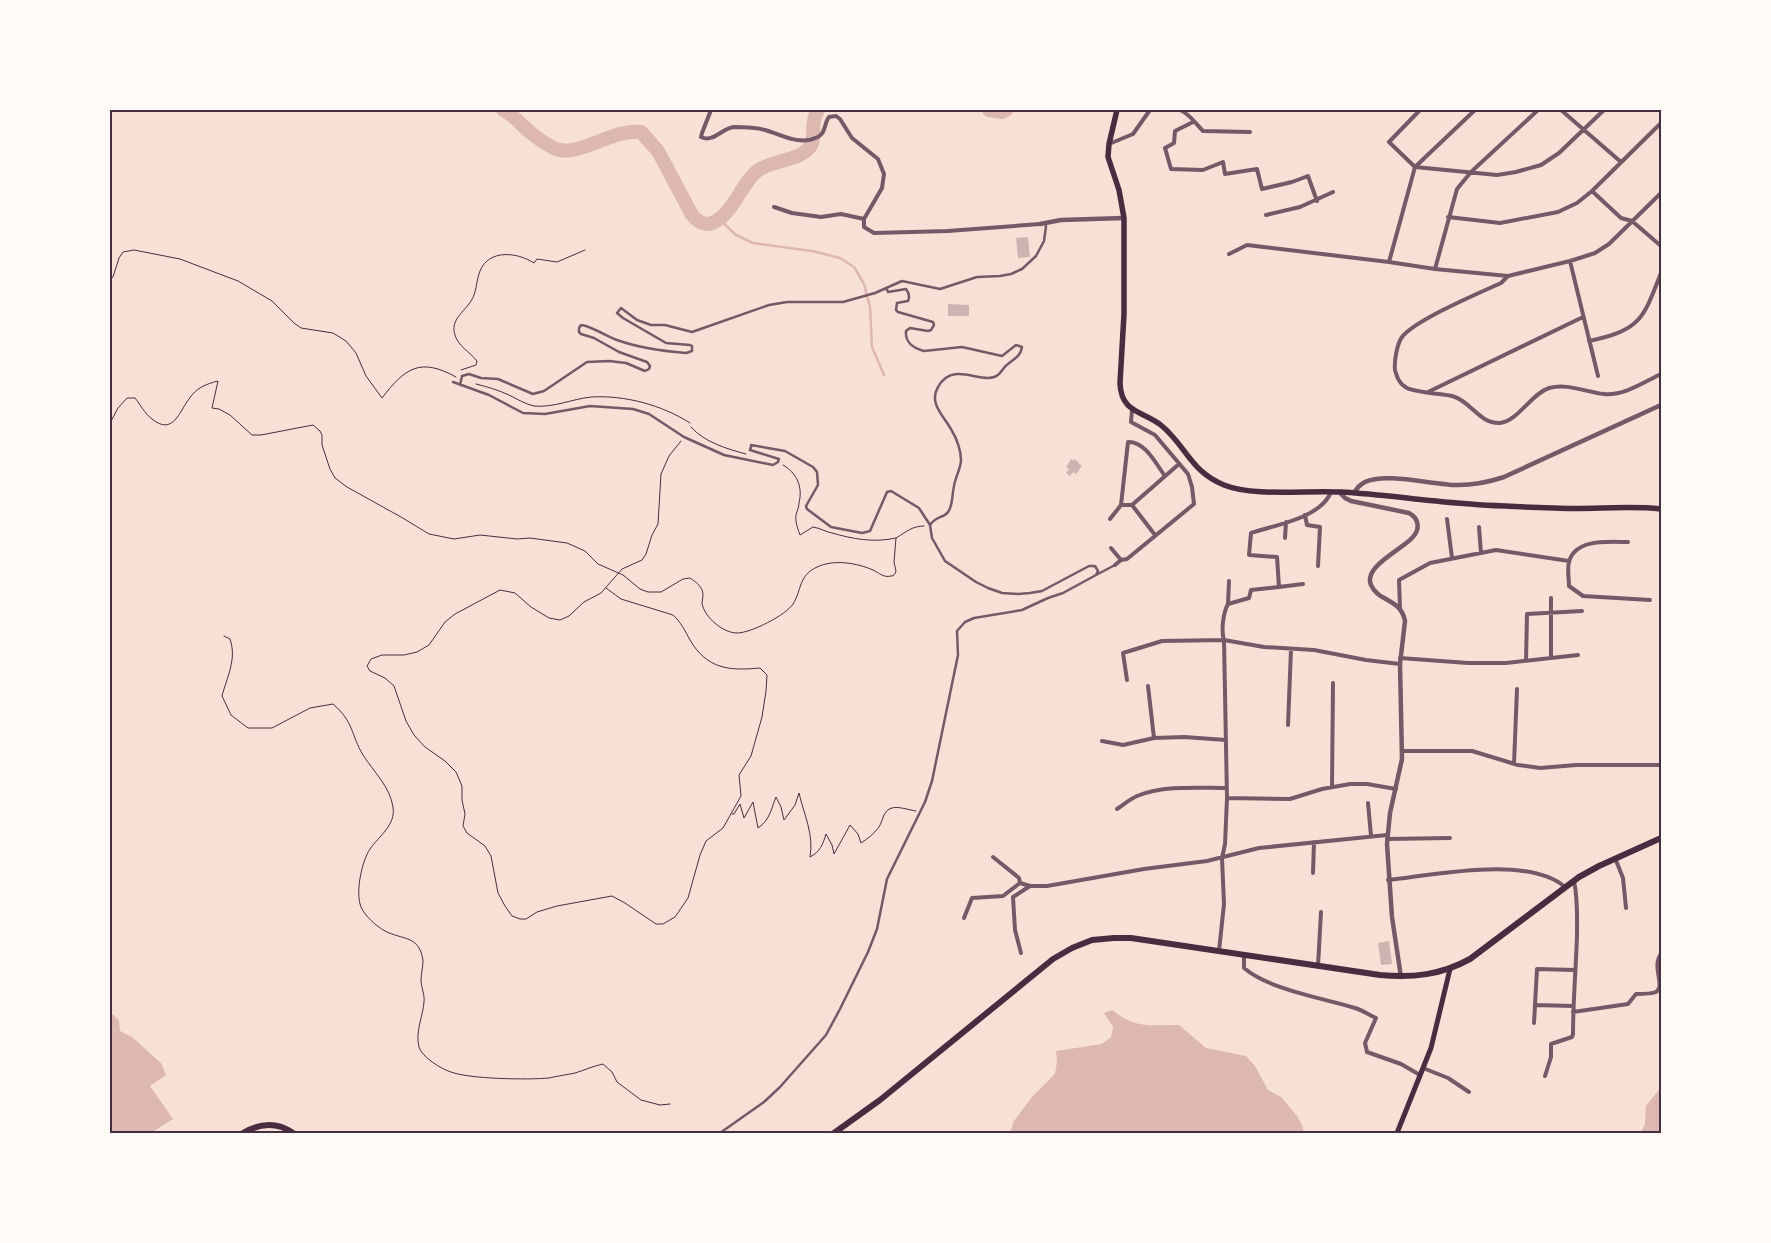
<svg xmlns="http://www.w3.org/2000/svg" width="1771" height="1243" font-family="'Titillium Web',sans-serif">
  <rect width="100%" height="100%" fill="#f7e1d7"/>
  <!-- water -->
  <path fill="#dcb8b0" d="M1112 1010C1136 1029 1150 1025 1179 1025L1206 1048 1246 1056 1255 1066 1268 1090 1281 1097 1297 1116 1302 1125 1304 1133H1010L1014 1121 1032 1097 1055 1074 1057 1062 1056 1051 1102 1044 1111 1037 1113 1027 1104 1013Z
    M110 1012 119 1020 120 1031 132 1037 161 1063 166 1075 150 1086 173 1119 151 1133H110Z
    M1661 1087V1133H1641L1645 1124 1646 1106Z"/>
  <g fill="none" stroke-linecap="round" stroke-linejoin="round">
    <!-- stream -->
    <path stroke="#dcb8b0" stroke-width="2.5" d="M719 219 736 235 753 243 812 251 840 258 854 267 864 284 870 307 872 347 884 375"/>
    <!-- river -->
    <path stroke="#dcb8b0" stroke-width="14" d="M503 110C514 115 521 125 530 132 537 138 547 145 556 149 578 158 613 128 641 132L658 151 692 215C697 221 703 226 712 223 732 216 741 184 757 171 772 160 799 161 810 147 815 141 812 129 814 121 815 117 816 113 818 110
      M989 110 1002 112 1006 110"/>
  </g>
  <!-- building -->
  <path fill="#ccb4b1" d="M1028 237 1030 257 1018 258 1016 238Z
    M948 304 969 305V316H948Z
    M1071 459 1074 461 1075 459 1082 466 1076 474 1073 472 1070 476 1066 473 1069 469 1066 467Z
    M1389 941 1392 964 1381 965 1378 943Z"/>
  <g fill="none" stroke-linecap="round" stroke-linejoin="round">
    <!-- path -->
    <path stroke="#4a2c40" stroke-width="1" d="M110 280 113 277 119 258 123 252 134 250 180 259 238 281 272 301 294 323 301 328 333 333 346 341 356 353 366 376 382 398C405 368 420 357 456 377
      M461 370 476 365 477 361C470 352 458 346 455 335 450 320 464 312 471 301 477 292 476 281 480 271 489 249 517 252 534 263L537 259 557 262 585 250
      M476 384C488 387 498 390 509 395 517 399 525 404 534 406 553 408 572 399 591 397 625 395 662 405 690 423
      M110 423 118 408 127 398H135C140 404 145 414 152 419 173 436 179 412 189 399 196 388 206 384 218 381L212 408 219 409 230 415 252 435H261L313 425 320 431 322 435V445L330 469 335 478 347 487 401 517 429 534 454 539 480 535 517 539 530 538 567 543 585 551 598 564 623 575 640 589 648 592H661L683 579 690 578C696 582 703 587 703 595 703 598 702 600 702 603 704 617 723 633 737 633 751 633 786 615 793 604 802 590 798 576 817 567 834 559 857 563 873 570 879 573 884 578 891 576 894 576 895 574 896 571L894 562 896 538C906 532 912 526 924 526
      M691 427C704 442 727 449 746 454
      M783 465C797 473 803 487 799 503 799 507 797 511 796 515 795 522 798 529 800 535L813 527C820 528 826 532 832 533 853 539 874 543 896 538
      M606 588 621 599 673 615C681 622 685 631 690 640 707 669 729 671 760 668L767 675 766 691 762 717 751 756 739 775 741 796 723 828 706 841 700 855 688 898 675 917 663 924H656L625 903 612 896 557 906 537 912 526 919H520L512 916 505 906 498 893 491 856 485 846 467 833 463 826 465 814 462 800V786L456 772 445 761 425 747 414 735 406 721 394 686 385 678 370 671 367 666 371 659 382 655H404L417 652 429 645 445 622 455 614 500 590 515 593 531 607 549 618 560 620 569 616 584 602 601 593 622 569 642 560 646 554 652 535 658 524 661 474 669 456 681 441
      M224 636 230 639C237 659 227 677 222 696L231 715 248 728H272L310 708 333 704C354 722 351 735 363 755 374 772 390 787 393 807 396 825 379 836 370 849 362 861 355 892 361 907 365 916 376 926 385 931 402 940 420 935 423 961 423 967 421 974 421 980 421 987 425 995 424 1002 423 1016 415 1032 419 1047 422 1057 441 1069 451 1072 469 1079 528 1080 549 1078 557 1076 566 1075 575 1073 585 1070 593 1066 603 1064L612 1072 617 1082 641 1100 660 1105 670 1104
      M732 814H734L740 804 744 818 753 802 758 828C770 820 771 809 776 797L781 807 784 820 795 805 799 793C804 815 814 834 810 857 820 852 823 844 826 834L832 845 834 854 850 825 858 834 861 843C867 839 874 834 879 827 883 821 883 810 892 808 898 806 909 810 916 811"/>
    <!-- pedestrian -->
    <path stroke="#755966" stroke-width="2.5" d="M886 288 888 292 906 289C909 293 910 297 908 301L897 303 896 310 898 312 933 322 934 325 931 330 928 331 910 328 906 331C905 343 913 348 924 351L962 347 1002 356 1016 345 1022 347C1021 356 1014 359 1008 364 1002 368 1001 375 994 377 980 383 952 361 938 387 928 404 945 417 952 431 957 439 961 451 961 460 961 468 955 478 954 486 952 494 953 506 948 512 944 518 936 516 930 525
      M453 382 489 395 523 413 545 414 590 406 633 409 649 414 684 437 724 455 773 465 778 462 779 459 750 450 751 447
      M460 385 462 376 469 374 481 378 498 379 533 394 544 391 587 362 609 361 626 363 645 371 649 369 650 366 647 362 619 352 594 338 581 334 579 332V328L581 325C589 325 608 337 617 340 639 348 662 351 686 353L692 351V346L690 345 666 343 623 318 617 313 621 308 637 320 651 325H665L692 332 769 305 787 302H843L875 293 902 281 940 289 977 277 1000 276 1011 274 1022 269 1036 256 1044 241 1046 226
      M1096 575 1115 565
      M720 1133 764 1102 780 1087 826 1035 840 1009 868 952 877 929 887 879 925 802 932 781 958 655 957 631 965 622 974 618 1022 610 1048 598 1063 593 1096 575 1098 571 1095 566H1089L1042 591 1030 593 1018 594 1002 593 988 588 976 582 945 561 932 538 930 525 919 508 891 491 887 492 870 531 862 533 831 527 807 509 806 506 818 485 817 472 813 467 785 451 751 445V447"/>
    <!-- minor -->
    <path stroke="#755966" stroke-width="4" d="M711 110 702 133 701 137C714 143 722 128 734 127 744 127 755 127 765 130 783 135 799 146 818 137 826 133 824 123 829 117L836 116 840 119 852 138 878 159 884 174 882 188 864 219V227L874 233 948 231 1040 224
      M1180 110C1190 114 1195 123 1203 131L1250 132
      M1420 110 1389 142 1415 167 1497 175 1516 172 1541 165 1559 153 1604 110
      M1561 110 1621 162
      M1193 122 1175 131 1174 143 1165 148 1171 169 1203 170 1223 162 1225 174 1257 169 1262 189 1292 182 1308 176 1317 201
      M1109 144 1133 134 1150 110
      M1592 191 1621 218 1632 221 1661 246
      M774 207 792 213 821 217 841 214 864 219
      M1266 215 1300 207 1333 192
      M1448 217 1500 223 1558 212 1577 203 1592 191 1661 123
      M1229 254 1247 245 1389 262 1435 269 1508 276 1570 261 1595 253 1609 244 1661 193
      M1570 261 1598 376
      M1389 262 1415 167 1475 110
      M1435 269 1457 189 1471 172 1538 110
      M1508 276 1501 283C1479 293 1415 320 1402 337 1397 344 1394 361 1395 370 1397 377 1399 384 1407 388 1414 392 1441 394 1452 396 1470 400 1479 424 1500 423 1518 421 1531 394 1549 388 1568 383 1585 392 1604 394 1624 396 1644 382 1661 374
      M1589 341C1641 330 1643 319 1661 273
      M1428 392 1583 317
      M1121 505 1128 442C1145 441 1156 464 1165 476
      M1305 515 1307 525 1320 527 1318 566
      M1110 519 1121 505H1132
      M1447 519 1452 558
      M1479 527 1481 553
      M1155 535 1132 505 1179 464
      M1285 538 1286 522
      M1628 542C1609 542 1575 538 1569 562 1567 569 1569 578 1569 586L1583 596 1650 600
      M1111 548 1121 560
      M1115 565 1121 560 1127 559 1194 504 1192 487 1188 474 1155 435 1131 422 1132 410
      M1279 587 1303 584
      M1551 598V658
      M1228 604 1229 581
      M1400 608 1399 580 1430 563 1496 550 1569 561
      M1400 658 1468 663H1506L1578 655
      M1526 661 1527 614 1582 611
      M1127 680 1123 653 1162 641 1224 640 1264 647 1314 650 1366 660 1400 664
      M1148 686 1154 738
      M1288 725 1291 649
      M1102 741 1123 745 1154 738 1184 737 1226 740
      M1403 751H1472L1518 765 1540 768 1576 765H1661
      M1514 764 1517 689
      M1332 787 1333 683
      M1227 798 1290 799 1322 789 1350 784H1367L1396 789
      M1368 803 1371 836
      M1117 809C1123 805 1130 799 1137 796 1164 785 1198 788 1227 788
      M1387 839 1450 838
      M993 857 1019 878 1020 883
      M1615 858 1623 878 1626 908
      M1313 873 1314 842
      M1388 880C1434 875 1528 855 1565 887
      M964 918 972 898 1003 896 1020 883 1030 886H1047L1144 869 1207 861 1259 848 1387 835
      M1219 951 1224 904 1222 858 1225 844 1227 798 1224 640C1221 631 1223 613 1228 604L1249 598 1251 590 1279 587 1277 557 1249 555 1251 533C1275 525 1321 518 1331 492
      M1021 953 1015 930 1013 897 1030 886
      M1244 955V968C1270 990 1322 998 1355 1008 1362 1010 1369 1015 1376 1018L1365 1043 1367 1052 1401 1064 1420 1075
      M1318 966 1321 912
      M1535 1005 1573 1006
      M1573 1012 1628 1004 1636 994C1641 994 1651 994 1656 992 1666 986 1651 967 1661 954
      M1534 1023 1537 969 1575 970
      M1423 1068 1448 1078 1469 1092
      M1545 1076 1551 1057V1044L1572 1037 1573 1034C1573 1001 1576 968 1577 935 1577 917 1578 899 1574 881"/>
    <!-- tertiary -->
    <path stroke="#755966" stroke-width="4.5" d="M1040 224 1061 220 1124 218
      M1339 492 1345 498 1351 501 1409 513C1420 519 1420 530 1412 538 1401 550 1363 567 1371 585 1378 602 1401 598 1405 621L1400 664 1402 759 1390 813 1387 844 1392 917 1401 977
      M1354 493C1357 488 1359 485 1365 482 1386 472 1433 485 1458 485 1474 485 1489 482 1504 477L1661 405"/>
    <!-- secondary -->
    <path stroke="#4a2c40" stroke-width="5" d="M1397 1133 1431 1048 1450 969"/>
    <!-- primary -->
    <path stroke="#4a2c40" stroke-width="5.5" d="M1117 110 1109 144 1108 157 1119 190 1124 218V314L1120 383C1121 414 1144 411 1162 426 1186 446 1191 472 1224 485 1253 497 1308 490 1341 492 1380 494 1418 500 1457 503 1490 506 1523 507 1555 508 1591 510 1626 505 1661 509"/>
    <!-- trunk -->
    <path stroke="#4a2c40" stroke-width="6" d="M243 1133C260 1123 277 1122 293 1133
      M834 1133 880 1100 1053 959 1072 948 1092 940 1114 938H1131L1380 975C1413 978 1441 975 1470 959L1579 877 1599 866 1661 838"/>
  </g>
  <!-- border -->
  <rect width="1771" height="1243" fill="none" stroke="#fffaf5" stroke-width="222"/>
  <rect x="111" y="111" width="1549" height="1021" fill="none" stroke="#4a2c40" stroke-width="2"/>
</svg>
